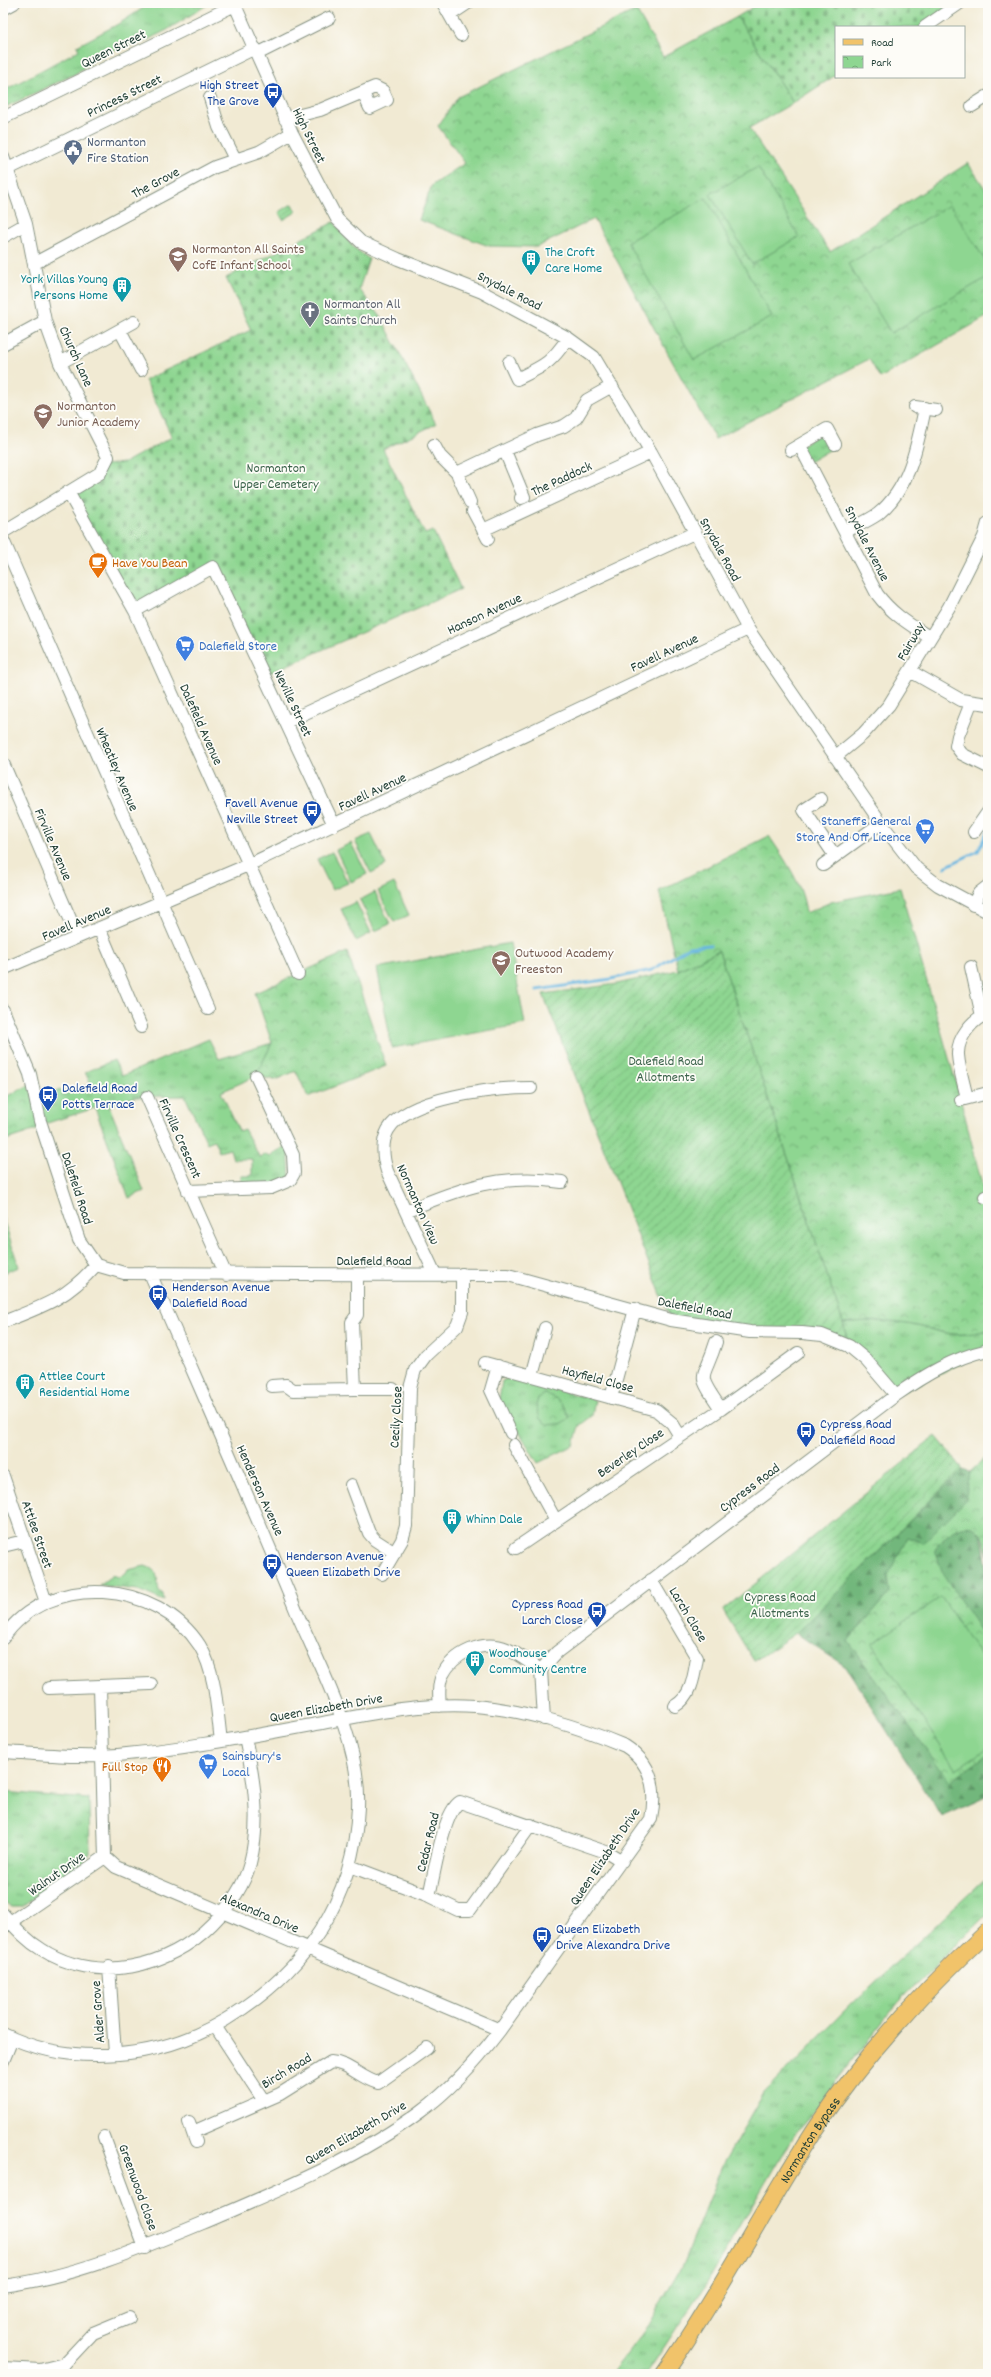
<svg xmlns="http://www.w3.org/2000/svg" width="991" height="2377" font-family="Dekko,sans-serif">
  <defs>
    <pattern id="grass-tufts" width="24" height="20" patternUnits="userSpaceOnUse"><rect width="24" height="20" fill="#8ed691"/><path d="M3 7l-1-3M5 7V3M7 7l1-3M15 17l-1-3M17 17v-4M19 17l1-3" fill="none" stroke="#73af77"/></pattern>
    <pattern id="forest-firs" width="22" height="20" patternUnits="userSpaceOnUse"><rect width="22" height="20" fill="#72b77b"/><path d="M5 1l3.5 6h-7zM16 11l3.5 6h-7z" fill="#5d9666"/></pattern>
    <pattern id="cemetery-stones" width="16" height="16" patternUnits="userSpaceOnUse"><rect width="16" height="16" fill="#8ed691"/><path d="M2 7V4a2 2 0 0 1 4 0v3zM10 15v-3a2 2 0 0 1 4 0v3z" fill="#73af77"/></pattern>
    <pattern id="park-crowns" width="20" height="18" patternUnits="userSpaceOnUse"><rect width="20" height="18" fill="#8ed691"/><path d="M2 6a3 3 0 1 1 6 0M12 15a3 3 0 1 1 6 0" fill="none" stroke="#73af77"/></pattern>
    <pattern id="garden-furrows" width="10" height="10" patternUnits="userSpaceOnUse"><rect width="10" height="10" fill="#8ed691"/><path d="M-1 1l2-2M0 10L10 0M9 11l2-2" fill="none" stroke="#73af77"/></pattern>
  </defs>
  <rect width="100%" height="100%" fill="#fdfcf7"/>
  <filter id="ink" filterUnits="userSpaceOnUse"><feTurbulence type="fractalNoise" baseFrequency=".025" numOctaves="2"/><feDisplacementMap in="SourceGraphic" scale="8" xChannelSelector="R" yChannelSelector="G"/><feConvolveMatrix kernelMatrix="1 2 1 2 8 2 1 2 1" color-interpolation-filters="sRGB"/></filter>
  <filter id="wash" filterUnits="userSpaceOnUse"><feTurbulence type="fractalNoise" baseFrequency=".012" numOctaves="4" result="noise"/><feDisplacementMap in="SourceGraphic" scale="16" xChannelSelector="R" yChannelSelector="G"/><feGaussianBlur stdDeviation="0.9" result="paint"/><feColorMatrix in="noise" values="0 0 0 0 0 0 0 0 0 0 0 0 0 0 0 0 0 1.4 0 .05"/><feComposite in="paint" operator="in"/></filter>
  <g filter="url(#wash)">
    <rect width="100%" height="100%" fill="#f1ead3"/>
    <!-- grass -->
    <path fill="url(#grass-tufts)" stroke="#568a62" d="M151 3H210L167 30 143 42 118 48 98 58 75 74 3 108V91L79 50 77 46 120 23Z
      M827 429 836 446 809 462 800 446Z
      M973 979 988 985V1014Z
      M209 1039 219 1059 272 1043 256 1076 221 1092 239 1131 244 1129 260 1158 264 1154 270 1157 273 1153 288 1146 290 1180 241 1189V1176H252V1159H233L230 1149 219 1152 214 1140 207 1143 185 1096 135 1097 109 1106 144 1191 129 1198 95 1108 41 1125 35 1095 91 1085 85 1072 114 1060 122 1076Z
      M862 1321C877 1321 893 1321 909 1324 944 1331 950 1340 988 1330V1350L896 1395 849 1346 843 1323Z
      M510 1377 595 1400 592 1416 579 1426 574 1445 538 1463 499 1399 502 1381Z
      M145 1566C160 1571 156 1577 159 1591L163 1594 164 1601 138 1590 99 1585 113 1575 118 1577 126 1574 128 1570Z
      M3 1792 89 1799 90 1853 85 1861 22 1907H12L3 1901Z
      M988 1876V1913L898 2003 833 2084 785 2149 707 2283 647 2374H611L645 2331 681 2268 722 2165 764 2093 852 2004Z"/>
    <!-- forest -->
    <path fill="url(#forest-firs)" stroke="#487a58" d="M963 1469 970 1472 966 1501 923 1543 908 1537 888 1575 890 1592 848 1641 950 1781 988 1754V1796L942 1817 846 1667 796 1633Z
      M966 1526C968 1527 973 1527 975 1528 991 1538 988 1621 988 1642 975 1622 936 1574 935 1552 934 1539 955 1528 966 1526Z"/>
    <!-- cemetery -->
    <path fill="url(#cemetery-stones)" stroke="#568a62" d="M760 3H960L925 27H836V75L793 103 737 17Z
      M334 222 352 246 369 259 359 289 381 317 436 424 383 449 425 534 433 531 461 589 265 675 213 567 135 611 68 492 106 465 124 463 172 437 145 380 251 330 226 278Z"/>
    <!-- park -->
    <path fill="url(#park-crowns)" stroke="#568a62" d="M636 10 663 57 737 17 793 103 749 128 830 252 968 163 988 193V316L880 378 869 359 715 439 594 219 537 247 489 246 419 220 432 185 465 163 438 126 458 97Z
      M769 836C785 860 803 884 806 913L831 902 900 888 961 1100 988 1209V1330C949 1340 943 1330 907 1324 886 1321 865 1320 843 1323L719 951 678 970 659 891Z
      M347 952 386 1066 308 1097 296 1071 275 1080 256 1076 272 1043 255 993Z
      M32 1084 42 1128 3 1141V1098Z
      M3 1219 19 1267 3 1273Z
      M545 1394C558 1397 565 1405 569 1418L564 1423 548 1425 540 1419 536 1405 538 1398Z
      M988 1456V1555C986 1549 984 1540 981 1535 969 1513 942 1537 935 1550L943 1574 988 1642V1754L950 1782 848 1641 890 1592 888 1575 908 1537 923 1543 965 1501 970 1472Z"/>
    <!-- garden -->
    <path fill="url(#garden-furrows)" stroke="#568a62" d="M292 204 296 212 283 220 279 212Z
      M719 951 843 1323 849 1346 822 1335 671 1320 543 994 617 984 678 970Z
      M936 1436 963 1469 796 1633 754 1661 723 1610Z"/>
    <!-- pitch -->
    <path fill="#8ed691" stroke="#568a62" d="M758 167 799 237 752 264 710 194Z
      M706 198 772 317 694 360 627 242Z
      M950 205 988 265V277L891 333 848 264Z
      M371 834 386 865 371 873 355 841Z
      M351 843 367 874 351 882 336 850Z
      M332 852 348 883 332 890 317 859Z
      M394 883 409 915 394 922 378 891Z
      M375 892 390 924 375 931 360 900Z
      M356 902 371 933 356 941 341 909Z
      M510 943 525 1024 392 1048 377 968Z
      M941 1597 988 1667V1748L956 1769 872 1644Z"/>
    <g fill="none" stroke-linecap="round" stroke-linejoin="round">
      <!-- stream -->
      <path stroke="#66b6e1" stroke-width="3" d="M945 867 978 851 988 830
        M537 990 611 979 652 970 689 947 710 945"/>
    </g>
  </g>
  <g filter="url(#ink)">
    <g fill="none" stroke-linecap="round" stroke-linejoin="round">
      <!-- minor casing -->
      <g stroke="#889484" stroke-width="14">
        <path id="minor" d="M234 3 292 133 337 219 361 242 398 259 482 292 568 338 594 357 651 452 748 629 881 823 916 868 938 885 988 912
          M443 3 461 35
          M3 9 14 3
          M450 15 468 3
          M925 27 960 3
          M257 54 329 18
          M210 98 219 127 235 159
          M972 106 988 96
          M3 118 239 3
          M285 119 320 110 375 87 383 91 387 100 370 108 363 93
          M3 157 26 224 45 321 60 363 108 457 100 473 3 532
          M8 169 255 48
          M3 237 26 224
          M35 263 215 167 259 152 292 133
          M119 331 121 332 141 370
          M3 344 45 321
          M509 362 517 379C545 365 550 364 568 338
          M60 363 134 322
          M915 407 936 410
          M434 445 440 456 457 473 470 502
          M800 446 877 594C892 614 909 624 929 637
          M791 450 827 429 835 444
          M505 451 524 497 521 498
          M457 473 537 435 564 426 576 418 587 400 612 386
          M68 492 135 611 298 974
          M473 511 488 539
          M483 530 651 452
          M845 532C856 526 868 521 878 514 910 488 917 446 925 408
          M3 540 208 1009
          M135 611 213 567 334 825
          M910 671 961 700 988 704
          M971 703 958 736 956 746 962 754 988 767
          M286 722 694 533
          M835 757 863 734 889 705 949 607 984 537 988 523
          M3 763 78 937
          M821 799 804 810 835 856
          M974 832 988 812
          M823 865 881 823
          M973 905 979 893 988 886
          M99 928 141 1027
          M971 967 982 1016
          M3 969 248 865 748 629
          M3 1010 30 1074 40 1121 79 1240 96 1265 124 1273 508 1275 671 1320 750 1332 802 1333 822 1335 849 1346 866 1360 896 1395
          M147 1097 226 1275
          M967 1098C964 1084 959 1069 958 1055 957 1038 973 1018 988 1014
          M961 1100 988 1093
          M188 1191 271 1188 290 1180 294 1173 293 1155 256 1076
          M985 1197 988 1196
          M406 1211C461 1188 502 1173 562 1182
          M435 1274 387 1171C383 1158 381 1143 388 1130 407 1097 496 1088 531 1088
          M3 1322C44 1306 66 1299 96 1265
          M716 1342C704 1382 694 1370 721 1409
          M485 1363 656 1410 672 1423 680 1436
          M498 1366 491 1390 511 1433
          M532 1376 545 1328
          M272 1386 286 1385 293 1390 355 1389 352 1322 357 1315V1275
          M355 1389H393
          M611 1398 635 1309
          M514 1445 556 1521
          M3 1476 46 1602
          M351 1485 369 1533 375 1540 395 1553
          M3 1546 24 1541
          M516 1548 721 1409 798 1353
          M382 1574 402 1540 406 1526 410 1388 415 1370 426 1355 457 1326 462 1312V1274
          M651 1580 697 1658C694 1676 692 1696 675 1706
          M3 1638C49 1571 158 1580 200 1646 216 1673 217 1711 221 1741
          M541 1670 557 1652 896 1395C925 1375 953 1358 988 1350
          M100 1687 105 1857 116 1867 500 2030
          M49 1688 151 1684
          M440 1706C439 1696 438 1685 442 1676 453 1653 483 1639 507 1649 519 1654 530 1663 541 1670L544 1719
          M3 1752C44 1754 86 1759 127 1754 189 1748 250 1736 312 1725 365 1715 420 1702 475 1706 524 1710 580 1727 625 1746 652 1763 657 1790 651 1819L500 2030C477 2060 452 2089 420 2112 359 2157 287 2187 217 2217 147 2246 79 2276 3 2286
          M350 1866 429 1896 458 1910H470L531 1825
          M429 1896C434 1876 443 1812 460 1802L609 1853 622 1861
          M3 1914C15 1927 26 1940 41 1949 96 1985 169 1968 212 1924 229 1907 244 1886 250 1863 261 1821 254 1779 245 1737
          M3 1927 105 1857
          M109 1967 115 2054
          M215 2026 264 2101
          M3 2034C72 2068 160 2059 225 2020 305 1972 354 1901 358 1807 361 1743 322 1671 297 1613 250 1499 199 1386 150 1273
          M3 2061 12 2039
          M189 2122 196 2142
          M193 2132 280 2094 331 2062C349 2063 360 2078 378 2083L427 2048
          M104 2137 145 2248
          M3 2368 40 2370 64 2364 93 2333 129 2318"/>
      </g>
      <!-- major casing -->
      <g stroke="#889484" stroke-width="18">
        <g id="major">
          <path id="s1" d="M664 2374C719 2295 763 2210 815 2129 864 2056 924 1990 988 1931"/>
        </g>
      </g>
      <!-- minor -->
      <use href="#minor" stroke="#fff" stroke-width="12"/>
      <!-- major -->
      <use href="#major" stroke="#f1c36a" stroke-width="16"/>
    </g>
  </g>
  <!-- icons -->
  <defs>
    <g id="bus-pin" transform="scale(1)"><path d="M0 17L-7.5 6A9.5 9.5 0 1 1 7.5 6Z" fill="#1a4fb4" stroke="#fdfcf7"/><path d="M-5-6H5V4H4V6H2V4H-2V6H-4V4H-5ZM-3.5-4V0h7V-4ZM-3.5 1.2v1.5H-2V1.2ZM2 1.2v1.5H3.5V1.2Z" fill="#fff"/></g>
    <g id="civic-pin" transform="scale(1)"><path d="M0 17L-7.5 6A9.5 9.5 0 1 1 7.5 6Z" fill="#5c6f8a" stroke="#fdfcf7"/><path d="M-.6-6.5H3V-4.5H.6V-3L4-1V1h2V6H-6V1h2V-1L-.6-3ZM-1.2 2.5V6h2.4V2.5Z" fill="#fff"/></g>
    <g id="school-pin" transform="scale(1)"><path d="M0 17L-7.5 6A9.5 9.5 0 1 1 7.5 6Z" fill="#8d6e63" stroke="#fdfcf7"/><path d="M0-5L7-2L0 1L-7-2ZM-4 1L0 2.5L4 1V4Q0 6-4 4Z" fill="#fff"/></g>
    <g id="building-pin" transform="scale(1)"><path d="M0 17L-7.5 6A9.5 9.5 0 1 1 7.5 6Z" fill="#0f9aa8" stroke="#fdfcf7"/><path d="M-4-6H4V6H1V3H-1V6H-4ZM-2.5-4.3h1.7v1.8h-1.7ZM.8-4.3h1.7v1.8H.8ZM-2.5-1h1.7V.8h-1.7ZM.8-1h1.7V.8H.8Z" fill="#fff"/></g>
    <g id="church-pin" transform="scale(1)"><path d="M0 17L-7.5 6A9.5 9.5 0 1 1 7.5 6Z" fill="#6b7280" stroke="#fdfcf7"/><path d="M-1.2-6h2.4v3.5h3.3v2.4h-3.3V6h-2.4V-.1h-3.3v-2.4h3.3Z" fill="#fff"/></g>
    <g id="cafe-pin" transform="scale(1)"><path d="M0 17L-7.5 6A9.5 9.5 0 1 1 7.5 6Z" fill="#e8710a" stroke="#fdfcf7"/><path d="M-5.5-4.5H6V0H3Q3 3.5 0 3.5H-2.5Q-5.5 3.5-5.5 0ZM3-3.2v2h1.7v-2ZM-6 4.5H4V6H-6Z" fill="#fff"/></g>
    <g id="supermarket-pin" transform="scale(1)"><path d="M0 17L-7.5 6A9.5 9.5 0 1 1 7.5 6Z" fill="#3f7fe0" stroke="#fdfcf7"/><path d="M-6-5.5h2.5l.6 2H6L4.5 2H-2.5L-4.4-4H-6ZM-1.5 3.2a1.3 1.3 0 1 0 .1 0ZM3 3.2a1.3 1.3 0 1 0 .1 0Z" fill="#fff"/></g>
    <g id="restaurant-pin" transform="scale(1)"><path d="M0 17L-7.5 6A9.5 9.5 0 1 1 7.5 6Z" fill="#e8710a" stroke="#fdfcf7"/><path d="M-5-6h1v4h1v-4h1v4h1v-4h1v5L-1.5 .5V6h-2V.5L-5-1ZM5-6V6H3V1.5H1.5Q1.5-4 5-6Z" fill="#fff"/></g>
  </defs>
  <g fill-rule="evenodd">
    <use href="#bus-pin" x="273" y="92"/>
    <use href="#civic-pin" x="73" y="149"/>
    <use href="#school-pin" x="178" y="256"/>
    <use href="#building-pin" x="531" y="259"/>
    <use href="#building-pin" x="122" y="286"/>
    <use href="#church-pin" x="310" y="311"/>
    <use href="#school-pin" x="43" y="413"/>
    <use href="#cafe-pin" x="98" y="562"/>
    <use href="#supermarket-pin" x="185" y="645"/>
    <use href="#bus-pin" x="312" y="810"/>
    <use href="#supermarket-pin" x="925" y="828"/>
    <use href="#school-pin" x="501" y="960"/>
    <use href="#bus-pin" x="48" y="1095"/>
    <use href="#bus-pin" x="158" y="1294"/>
    <use href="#building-pin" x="25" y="1383"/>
    <use href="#bus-pin" x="806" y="1431"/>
    <use href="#building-pin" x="452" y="1518"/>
    <use href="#bus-pin" x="272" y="1563"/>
    <use href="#bus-pin" x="597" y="1611"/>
    <use href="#building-pin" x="475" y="1660"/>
    <use href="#supermarket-pin" x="208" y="1763"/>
    <use href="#restaurant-pin" x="162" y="1766"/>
    <use href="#bus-pin" x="542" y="1936"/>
  </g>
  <g text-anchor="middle" stroke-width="3.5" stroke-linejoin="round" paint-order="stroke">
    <!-- street labels -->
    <g font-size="14" fill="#1f3d34" stroke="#fdfcf7">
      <text transform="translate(113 48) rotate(-26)" y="5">Queen Street</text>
      <text transform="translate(124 95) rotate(-26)" y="5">Princess Street</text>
      <text transform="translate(310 135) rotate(64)" y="5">High Street</text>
      <text transform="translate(155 182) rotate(-28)" y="5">The Grove</text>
      <text transform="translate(510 290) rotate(27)" y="5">Snydale Road</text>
      <text transform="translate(77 356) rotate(66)" y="5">Church Lane</text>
      <text transform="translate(561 478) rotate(-25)" y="5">The Paddock</text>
      <text transform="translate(868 543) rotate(63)" y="5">Snydale Avenue</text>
      <text transform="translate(721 549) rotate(61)" y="5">Snydale Road</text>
      <text transform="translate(484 613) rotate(-25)" y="5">Hanson Avenue</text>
      <text transform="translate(910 641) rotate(-60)" y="5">Fairway</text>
      <text transform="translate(664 652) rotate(-25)" y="5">Favell Avenue</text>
      <text transform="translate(294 703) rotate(65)" y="5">Neville Street</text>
      <text transform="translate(202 724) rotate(66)" y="5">Dalefield Avenue</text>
      <text transform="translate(118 769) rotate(67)" y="5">Wheatley Avenue</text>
      <text transform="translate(372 791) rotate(-25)" y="5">Favell Avenue</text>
      <text transform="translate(54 844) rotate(67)" y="5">Firville Avenue</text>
      <text transform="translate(76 922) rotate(-23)" y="5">Favell Avenue</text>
      <text transform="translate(181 1138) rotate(66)" y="5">Firville Crescent</text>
      <text transform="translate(78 1188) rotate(72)" y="5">Dalefield Road</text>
      <text transform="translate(419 1204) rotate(66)" y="5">Normanton View</text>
      <text x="374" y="1265">Dalefield Road</text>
      <text transform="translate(695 1307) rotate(11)" y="5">Dalefield Road</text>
      <text transform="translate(598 1378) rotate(15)" y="5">Hayfield Close</text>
      <text transform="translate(395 1417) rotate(-87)" y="5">Cecily Close</text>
      <text transform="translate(630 1452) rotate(-34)" y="5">Beverley Close</text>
      <text transform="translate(749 1487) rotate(-37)" y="5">Cypress Road</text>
      <text transform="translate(261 1490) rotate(66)" y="5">Henderson Avenue</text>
      <text transform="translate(38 1534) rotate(71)" y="5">Attlee Street</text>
      <text transform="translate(689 1614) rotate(59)" y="5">Larch Close</text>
      <text transform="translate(326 1707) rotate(-10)" y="5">Queen Elizabeth Drive</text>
      <text transform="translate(427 1842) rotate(-76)" y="5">Cedar Road</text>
      <text transform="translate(604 1856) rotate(-56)" y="5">Queen Elizabeth Drive</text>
      <text transform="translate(56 1873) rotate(-35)" y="5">Walnut Drive</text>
      <text transform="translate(260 1912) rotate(23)" y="5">Alexandra Drive</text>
      <text transform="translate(97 2012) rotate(-94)" y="5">Alder Grove</text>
      <text transform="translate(286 2070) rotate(-31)" y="5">Birch Road</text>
      <text transform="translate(355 2132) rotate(-30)" y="5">Queen Elizabeth Drive</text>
      <text dy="5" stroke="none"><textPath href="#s1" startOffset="276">Normanton Bypass</textPath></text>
      <text transform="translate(139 2187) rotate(70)" y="5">Greenwood Close</text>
    </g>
    <!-- transit labels -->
    <g font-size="14" fill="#164399" stroke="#fdfcf7" text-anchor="start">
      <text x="259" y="89" text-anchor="end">High Street<tspan x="259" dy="16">The Grove</tspan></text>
      <text x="298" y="807" text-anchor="end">Favell Avenue<tspan x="298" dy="16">Neville Street</tspan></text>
      <text x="62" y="1092">Dalefield Road<tspan x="62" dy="16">Potts Terrace</tspan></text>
      <text x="172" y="1291">Henderson Avenue<tspan x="172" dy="16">Dalefield Road</tspan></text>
      <text x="820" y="1428">Cypress Road<tspan x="820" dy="16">Dalefield Road</tspan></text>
      <text x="286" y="1560">Henderson Avenue<tspan x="286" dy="16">Queen Elizabeth Drive</tspan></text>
      <text x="583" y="1608" text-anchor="end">Cypress Road<tspan x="583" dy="16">Larch Close</tspan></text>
      <text x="556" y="1933">Queen Elizabeth<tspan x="556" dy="16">Drive Alexandra Drive</tspan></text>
    </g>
    <!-- service labels -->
    <g font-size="14" fill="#4e5e75" stroke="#fdfcf7" text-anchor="start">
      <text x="87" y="146">Normanton<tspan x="87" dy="16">Fire Station</tspan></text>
    </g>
    <!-- education labels -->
    <g font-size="14" fill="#785e54" stroke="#fdfcf7" text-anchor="start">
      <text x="192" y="253">Normanton All Saints<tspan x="192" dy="16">CofE Infant School</tspan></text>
      <text x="57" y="410">Normanton<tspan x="57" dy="16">Junior Academy</tspan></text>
      <text x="515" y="957">Outwood Academy<tspan x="515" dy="16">Freeston</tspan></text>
    </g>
    <!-- culture labels -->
    <g font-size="14" fill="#0d838f" stroke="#fdfcf7" text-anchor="start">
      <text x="545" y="256">The Croft<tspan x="545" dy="16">Care Home</tspan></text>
      <text x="108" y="283" text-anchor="end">York Villas Young<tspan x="108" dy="16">Persons Home</tspan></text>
      <text x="39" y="1380">Attlee Court<tspan x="39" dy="16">Residential Home</tspan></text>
      <text x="466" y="1523">Whinn Dale</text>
      <text x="489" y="1657">Woodhouse<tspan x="489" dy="16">Community Centre</tspan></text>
    </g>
    <!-- worship labels -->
    <g font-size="14" fill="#5b616d" stroke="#fdfcf7" text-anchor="start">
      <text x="324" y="308">Normanton All<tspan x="324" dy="16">Saints Church</tspan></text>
    </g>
    <!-- park labels -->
    <g font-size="14" fill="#3b634b" stroke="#fdfcf7">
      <text x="276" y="472">Normanton<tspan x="276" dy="16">Upper Cemetery</tspan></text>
      <text x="666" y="1065">Dalefield Road<tspan x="666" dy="16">Allotments</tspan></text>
      <text x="780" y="1601">Cypress Road<tspan x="780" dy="16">Allotments</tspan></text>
    </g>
    <!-- food labels -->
    <g font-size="14" fill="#c56008" stroke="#fdfcf7" text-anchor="start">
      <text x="112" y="567">Have You Bean</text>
      <text x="148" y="1771" text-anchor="end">Full Stop</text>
    </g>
    <!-- shop labels -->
    <g font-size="14" fill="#366cbe" stroke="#fdfcf7" text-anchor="start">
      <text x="199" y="650">Dalefield Store</text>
      <text x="911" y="825" text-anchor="end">Staneffs General<tspan x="911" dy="16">Store And Off Licence</tspan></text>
      <text x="222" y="1760">Sainsbury's<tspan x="222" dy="16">Local</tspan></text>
    </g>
  </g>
  <!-- margin -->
  <rect width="991" height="2377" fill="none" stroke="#fdfcf7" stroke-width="16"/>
  <!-- legend -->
  <rect x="835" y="26" width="130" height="52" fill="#fdfcf7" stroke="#a4b0a9"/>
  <rect x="843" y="39" width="20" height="6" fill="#f1c36a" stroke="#a4b0a9"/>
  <text x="871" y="46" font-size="12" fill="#1f3d34">Road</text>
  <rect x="843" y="56" width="20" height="12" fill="url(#park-crowns)" stroke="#a4b0a9"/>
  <text x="871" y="66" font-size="12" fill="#1f3d34">Park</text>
</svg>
